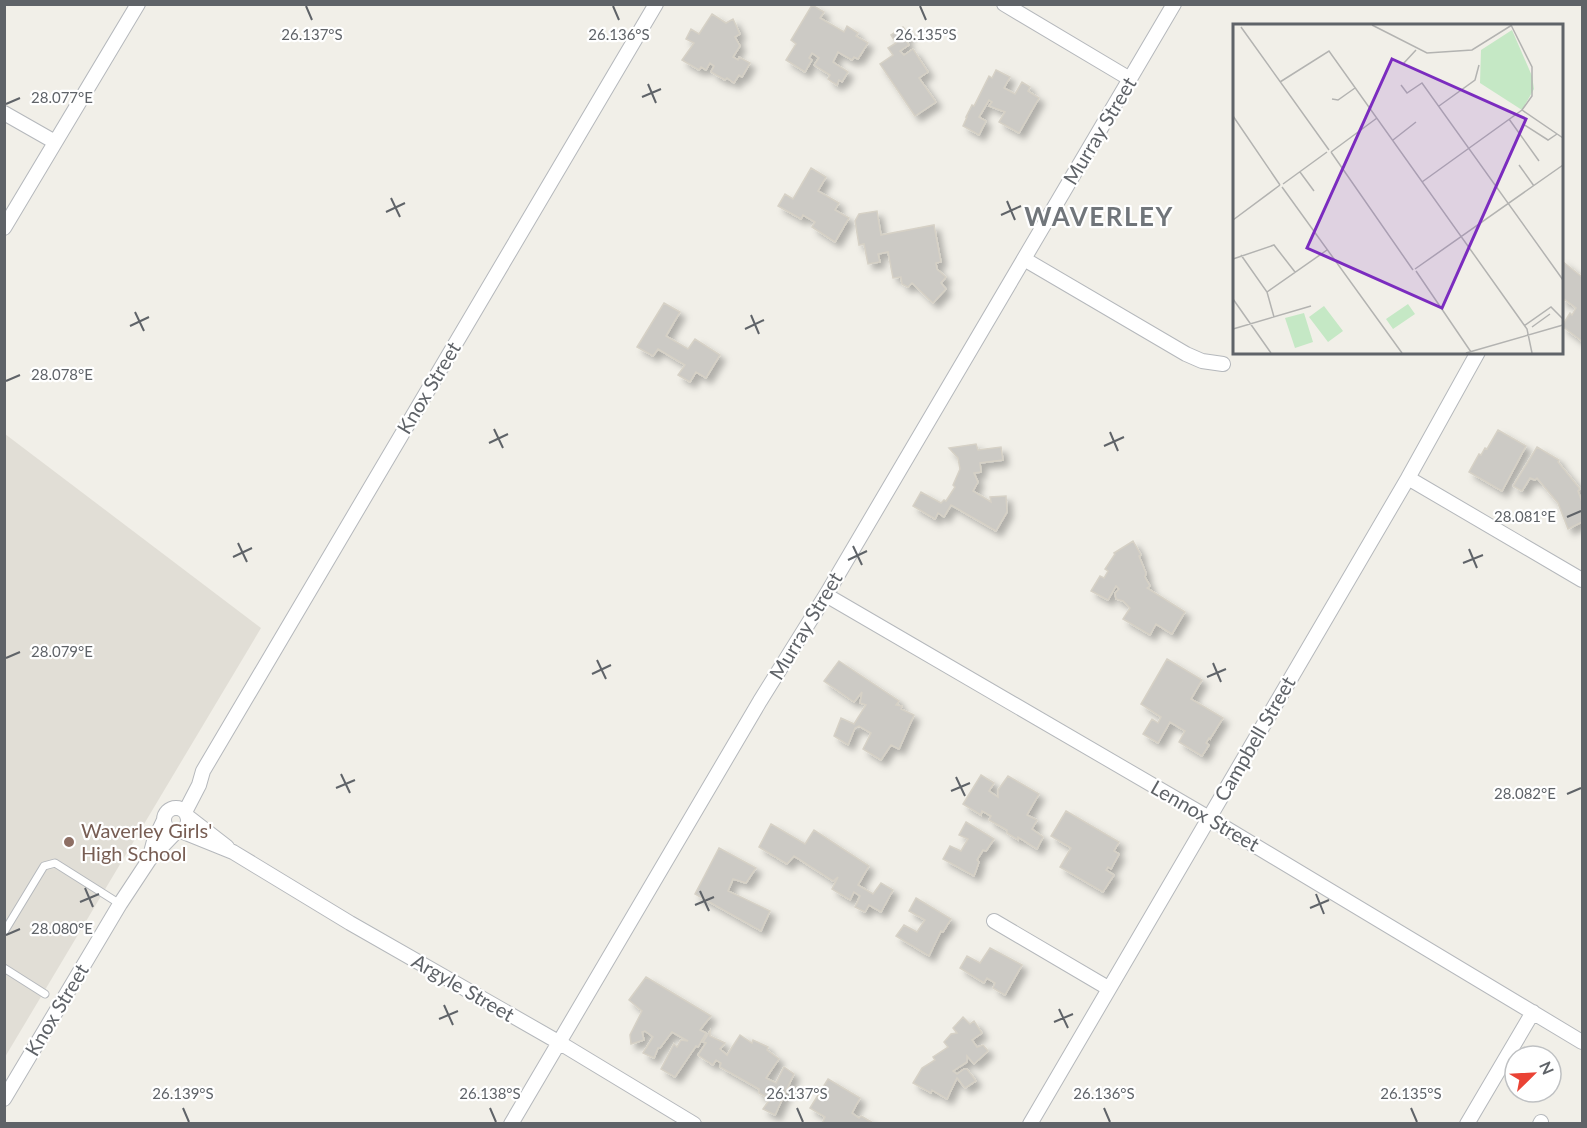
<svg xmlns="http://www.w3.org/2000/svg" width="1587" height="1128" font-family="Lato,sans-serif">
  <defs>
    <filter id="shadow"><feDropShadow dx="5.5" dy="5.5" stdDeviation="3" flood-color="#0004"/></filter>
  </defs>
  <rect width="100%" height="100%" fill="#f1efe8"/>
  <!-- education -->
  <path fill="#e1ded6" d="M5 434 261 628 5 1057Z"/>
  <!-- building -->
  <path fill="#cccac5" stroke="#d6d1c6" stroke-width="1.5" filter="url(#shadow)" d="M812 5 824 12 820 18 844 32 847 26 858 33 856 36 868 43 858 59 854 57 852 60 838 52 833 62 848 72 842 82 839 80 837 85 828 79 830 75 814 65 819 58 812 53 809 58 812 60 805 72 786 60 796 44 791 40Z
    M712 14 726 23 733 19 740 34 735 37 740 46 733 57 738 60 739 57 750 63 742 77 739 75 734 83 727 78 725 80 711 72 714 66 710 63 706 70 701 67 699 70 682 60 694 43 686 39 691 29 699 34Z
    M903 27 909 34 904 37 909 45 900 51 904 55 913 49 928 72 919 78 936 102 915 116 880 64 893 55 888 48 896 43 891 35Z
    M996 70 1010 77 1004 88 1015 94 1022 82 1030 87 1028 91 1039 98 1019 133 999 122 1005 112 989 106 992 102 989 100 979 117 986 121 979 135 963 126 967 117H966L972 105 974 106 989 76 992 78Z
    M811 168 826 177 818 191 839 203 835 210 849 218 835 242 812 227 815 222 803 215 801 219 778 206 785 194 793 199Z
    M877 211 881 235 934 225 941 262 936 263 937 269 946 277 941 283 946 289 933 303 912 283 908 287 902 284 901 277 893 278 888 252 878 254 880 262 868 264 864 244 859 245 855 221 859 214Z
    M1562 261 1582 277V341L1562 326 1570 313 1572 315 1576 308 1564 299 1562 302Z
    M664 303 680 312 666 336 688 349 695 339 720 355 706 378 696 372 690 382 678 375 685 365 658 349 653 356 637 347Z
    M1498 430 1526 446 1502 491 1469 472 1479 454 1481 455 1485 448 1487 449Z
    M976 444 978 450 1001 447 1003 460 980 463 981 472 974 473 978 482 973 491 991 502 990 497 1006 496 1007 512 996 531 951 505 944 517 938 513 935 519 913 506 921 492 941 503 944 500 946 501 955 487 953 485 960 469 958 458 949 448Z
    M1537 447 1559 460 1558 462 1580 489 1578 491 1582 502V522L1568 529 1558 503 1537 478 1535 480 1530 478 1522 491 1513 486Z
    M1133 541 1141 555 1139 556 1146 573 1145 577 1150 586 1147 588 1185 612 1172 634 1156 624 1150 635 1123 619 1130 608 1123 601 1116 599 1115 593 1119 589 1116 586 1108 600 1091 591 1100 576 1104 578 1108 571 1105 569 1115 554 1114 553Z
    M1167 659 1202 680 1191 699 1223 718 1210 739 1209 738 1206 743 1209 745 1202 756 1179 742 1185 731 1170 722 1158 743 1143 734 1152 719 1158 723 1161 717 1141 704Z
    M839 661 899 701 896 705 902 706 901 709 914 715 899 749 891 745 881 760 863 749 871 733 859 726 855 728 848 745 834 736 841 718 854 724 866 705 860 703 862 692 854 702 824 681Z
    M981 775 994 783 989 791 998 797V790L1008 776 1039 794 1027 815 1037 820 1032 829 1043 837 1037 849 1018 837V840L1007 833V830L989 820 991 816 982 811 981 815 963 804Z
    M1066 811 1119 842 1114 851 1119 854 1111 869 1108 867 1106 870 1114 875 1103 892 1060 867 1071 848 1051 836Z
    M966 822 994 839 986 851 983 850 977 860 979 862 974 876 943 859 950 846 961 851 968 839 959 835Z
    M771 824 805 844 814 830 869 866 858 885 873 894 881 883 893 890 881 912 869 905 865 912 855 907 860 896 854 892 850 900 832 889 838 877 833 881 794 856 787 864 759 847Z
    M719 848 756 868 746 883 733 879 728 891 770 911 761 931 695 894Z
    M916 898 951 919 943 932 941 931 929 956 896 936 904 925 917 932 925 920 909 911Z
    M990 948 1022 965 1005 995 993 988 995 983 987 978 984 983 960 968 967 956 980 963Z
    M646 977 711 1016 700 1030 706 1033 698 1047 696 1046 675 1077 661 1069 674 1044 677 1047 681 1040 688 1041 672 1032 660 1048H658L654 1058 643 1053 653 1037 645 1031 642 1032 644 1040 631 1044 630 1035 642 1011 629 1000Z
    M963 1017 970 1024 974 1021 982 1033 972 1040 977 1047 983 1045 988 1051 974 1064 967 1056V1062L953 1071 957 1074 964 1069H967L976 1081 965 1088 957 1078 947 1099 932 1090 931 1093 913 1083 922 1068 935 1060 933 1057 948 1047 944 1042 951 1034 957 1033 953 1028Z
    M710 1031V1036L725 1043 720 1049 727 1055 740 1035 752 1043 753 1040 768 1047 767 1050 779 1059 766 1078 776 1083 784 1067 794 1074 775 1115 763 1109 770 1099 759 1093V1089L720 1067 721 1063 716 1060 713 1065 698 1055 706 1043 703 1042Z
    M828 1079 860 1098 852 1113 859 1118 861 1116 875 1124H822L825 1117 810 1108Z"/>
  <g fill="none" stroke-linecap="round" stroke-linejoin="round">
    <!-- service casing -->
    <g stroke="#b5b8bc" stroke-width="9">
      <path id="service" d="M4 932 44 866 55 863 120 904
        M4 968 45 994"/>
    </g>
    <!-- minor casing -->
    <g stroke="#b5b8bc" stroke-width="16">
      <path id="minor" d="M1004 4 1130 79
        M4 113 55 142
        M4 228 138 4
        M1024 259 1186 354 1202 361 1223 364
        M1408 478 1582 580
        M826 595 1209 818 1582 1042
        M164 820a12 12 0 1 1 24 0a12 12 0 1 1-24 0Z
        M185 812 199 785 203 771 656 4
        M187 816 227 847
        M181 831 233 852 350 923 560 1043 694 1124
        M149 860 154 841 164 820
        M994 921 1108 988
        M4 1099 120 904 149 860 176 832
        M511 1124 760 701 826 595 1174 4
        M1030 1124 1408 478 1478 352
        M1467 1124 1533 1012
        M1540 1124 1541 1122"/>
    </g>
    <!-- service -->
    <use href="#service" stroke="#fff" stroke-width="7"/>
    <!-- minor -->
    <use href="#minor" stroke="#fff" stroke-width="14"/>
  </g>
  <!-- ticks -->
  <path fill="none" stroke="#5f6368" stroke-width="2" d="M306 6 312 20M613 6 619 20M920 6 926 20M648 84 656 103M642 97 661 89M6 104 20 98M391 198 400 217M1007 201 1015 220M386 212 405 203M1001 215 1021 206M135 312 144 331M751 315 759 334M130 326 149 317M745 329 764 320M6 381 20 375M494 429 503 448M1110 432 1118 451M489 443 508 434M1104 446 1124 437M1567 517 1581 511M238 543 247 562M853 546 862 565M1469 549 1477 568M233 557 252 548M848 560 867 551M1463 563 1483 555M6 658 20 652M597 660 606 679M1213 663 1221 682M592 674 611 665M1207 677 1226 669M341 774 350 793M956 777 965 796M336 788 355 780M951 791 970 783M1567 794 1581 788M85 888 93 907M700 891 709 911M1316 894 1324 914M80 902 99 894M695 905 714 897M1310 908 1329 900M6 935 20 929M444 1005 453 1025M1059 1009 1068 1028M439 1019 458 1011M1054 1022 1073 1014M183 1108 189 1122M490 1108 496 1122M797 1108 803 1122M1104 1108 1110 1122M1411 1108 1417 1122"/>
  <!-- markers -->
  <circle fill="#8d6e63" stroke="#fff" stroke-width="2" cx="69" cy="842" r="6"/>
  <g text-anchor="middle" stroke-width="4.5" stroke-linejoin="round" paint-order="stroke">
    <!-- street labels -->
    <g font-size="20" fill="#5f6368" stroke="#fff">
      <text transform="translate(1100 131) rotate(-59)" y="7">Murray Street</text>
      <text transform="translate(429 388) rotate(-59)" y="7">Knox Street</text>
      <text transform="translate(806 626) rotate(-59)" y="7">Murray Street</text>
      <text transform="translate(1255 739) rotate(-60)" y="7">Campbell Street</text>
      <text transform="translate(1205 816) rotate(30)" y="7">Lennox Street</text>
      <text transform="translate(463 988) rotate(30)" y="7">Argyle Street</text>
      <text transform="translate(57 1010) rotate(-59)" y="7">Knox Street</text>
    </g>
    <!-- education labels -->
    <g font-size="20" fill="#785e54" stroke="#fff" text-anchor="start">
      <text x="81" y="838">Waverley Girls'<tspan x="81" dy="23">High School</tspan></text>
    </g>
    <!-- district labels -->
    <g font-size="26" font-weight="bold" letter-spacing="1.5" fill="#70757a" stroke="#fff">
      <text x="1099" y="226">WAVERLEY</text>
    </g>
  </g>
  <!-- overview -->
  <g transform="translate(1233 24)">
    <rect width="330" height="330" fill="#f1efe8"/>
    <path d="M279 6 299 52 301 65 289 86 247 59 248 26ZM175 280 182 290 160 305 153 295ZM91 282 110 307 95 318 76 293ZM71 289 80 318 62 324 52 294Z" fill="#c5e8c5"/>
    <path fill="none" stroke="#b3b3b1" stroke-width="1.5" d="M139 1 194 29 239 26 279 1M8 3 96 126M170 40 183 26M47 58 96 27 294 305 299 329M168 61 174 69 189 59 330 256M99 75 105 76 122 64M206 82 242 56 246 41M289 86 330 114M0 92 47 161M276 95 306 137M290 100 315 116 324 110M160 116 183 98M98 128 180 246M98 128 144 94M286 141 301 162M67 148 81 167M189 158 289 86 299 72V43L278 1M50 160 94 128M49 163 169 329M0 196 47 161M8 231 34 268 41 293M0 235 41 221 62 248M182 245 330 141M183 247 238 328M34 268 94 226M0 275 38 329M291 302 318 283 330 295M299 303 317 290M0 305 78 282M233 329 330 301"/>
    <path fill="#7b2cbf" fill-opacity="0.15" stroke="#7b2cbf" stroke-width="3" d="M159 35 293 95 209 284 74 224Z"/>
    <rect width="330" height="330" fill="none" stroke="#5f6368" stroke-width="3"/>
  </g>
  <g font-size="15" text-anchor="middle" fill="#5f6368" stroke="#fff" stroke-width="4.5" stroke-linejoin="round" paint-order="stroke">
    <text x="312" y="40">26.137°S</text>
    <text x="619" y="40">26.136°S</text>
    <text x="926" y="40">26.135°S</text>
    <text x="62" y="103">28.077°E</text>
    <text x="62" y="380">28.078°E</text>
    <text x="1525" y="522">28.081°E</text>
    <text x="62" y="657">28.079°E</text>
    <text x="1525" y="799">28.082°E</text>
    <text x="62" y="934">28.080°E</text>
    <text x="183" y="1099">26.139°S</text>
    <text x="490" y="1099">26.138°S</text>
    <text x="797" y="1099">26.137°S</text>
    <text x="1104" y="1099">26.136°S</text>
    <text x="1411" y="1099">26.135°S</text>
  </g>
  <!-- border -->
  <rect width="1587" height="1128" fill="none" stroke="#5f6368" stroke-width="12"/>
  <!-- north arrow -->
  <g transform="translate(1533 1074) rotate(66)"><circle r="28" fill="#ffffff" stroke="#bfc1c3" stroke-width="1.5"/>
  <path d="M0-4.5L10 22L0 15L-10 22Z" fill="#ea4335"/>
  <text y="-9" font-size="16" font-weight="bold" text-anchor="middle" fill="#5f6368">N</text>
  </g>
</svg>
